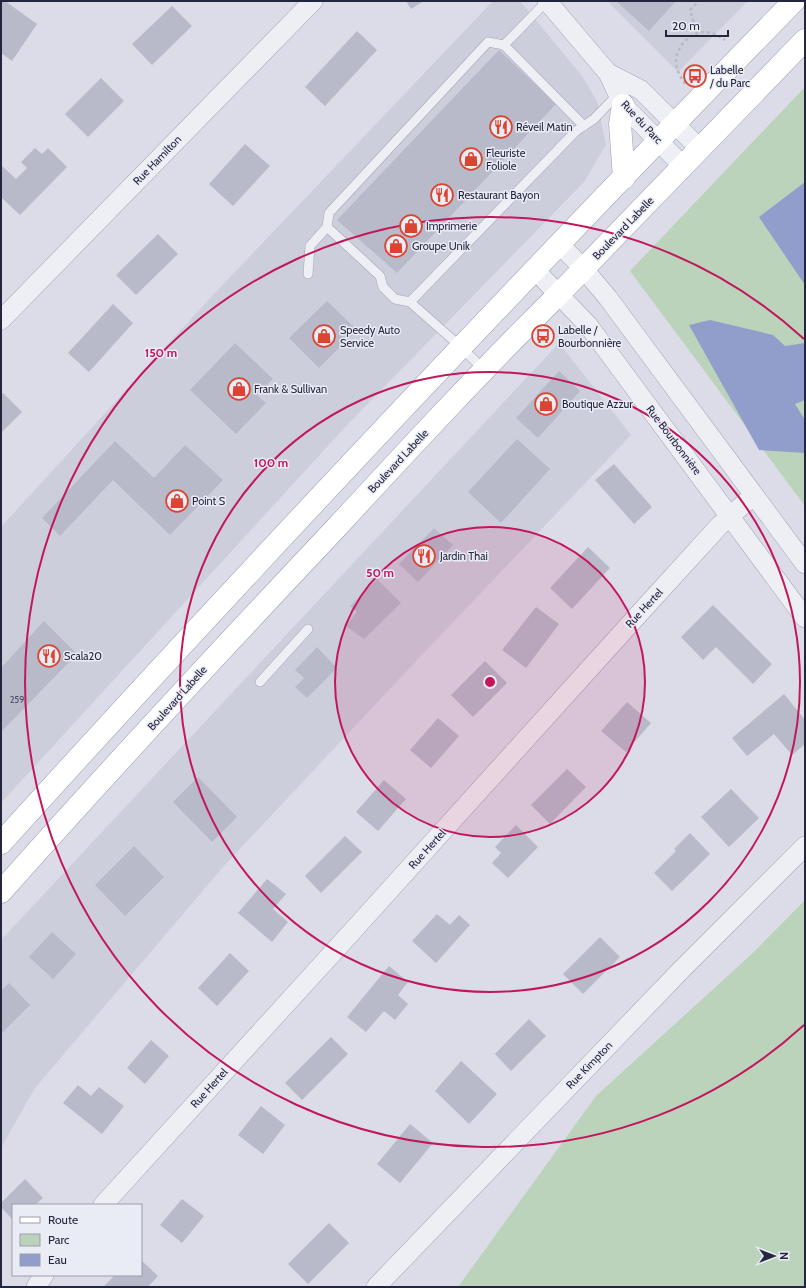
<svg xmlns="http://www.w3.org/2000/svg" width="806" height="1288" font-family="Cabin,sans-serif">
  <rect width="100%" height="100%" fill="#dbdce7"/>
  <!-- built -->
  <path fill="#cdcedc" d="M493 1H520L582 76 597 101 606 145 584 182 348 424 1 803V527L213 295Z
    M607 1H748L678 72Z
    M559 343 631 435 401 677 223 867 35 1088 1 1148V940Z"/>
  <!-- green -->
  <path fill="#bbd2bb" d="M805 87V506L630 271Z
    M805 900V1287H458L596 1096 755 951Z"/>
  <!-- water -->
  <path fill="#919ecc" d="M805 182V285L759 217Z
    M710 320 773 335 785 346 805 343V400L795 404 805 420V453L759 450 689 325Z"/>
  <!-- building -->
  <path fill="#b8baca" d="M1 1H5L37 24 12 61 1 53Z
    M406 1H424L411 9Z
    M616 1H676L649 31Z
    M172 6 192 26 152 65 132 44Z
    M357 31 377 50 325 106 305 87Z
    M499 50 556 104 397 273 337 220Z
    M101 78 124 101 88 137 65 114Z
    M245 144 270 166 233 206 209 184Z
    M35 148 42 154 48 148 67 167 20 215 1 197V165L16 179 27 168 21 162Z
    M158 234 178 254 136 295 116 275Z
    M327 301 357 330 319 368 289 338Z
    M113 304 133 323 89 372 68 353Z
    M235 343 273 379 257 395 266 403 236 434 190 390Z
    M559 371 580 391 538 438 516 418Z
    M3 393 22 412 1 433V394Z
    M517 439 550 469 501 523 468 492Z
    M115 441 154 478 185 445 223 480 170 535 113 480 60 536 42 518Z
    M614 464 652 507 634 524 595 480Z
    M434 528 453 545 418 582 399 564Z
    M588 547 610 568 572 609 550 588Z
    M377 579 401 603 364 639 346 626 357 612 350 606Z
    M713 605 772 664 753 684 716 647 703 660 681 637Z
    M536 607 559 624 526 668 502 650Z
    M44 621 77 654 1 732V668Z
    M317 647 337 668 307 698 295 687 304 678 295 670Z
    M485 661 507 683 473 717 451 695Z
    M784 694 805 720V744L792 755 774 734 747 756 732 738Z
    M627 702 651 723 626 752 601 731Z
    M438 718 459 736 431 768 410 750Z
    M567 769 586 787 550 824 531 805Z
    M198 777 237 817 212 842 173 802Z
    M384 780 406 799 378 831 356 812Z
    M731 789 759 818 729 847 701 817Z
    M516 825 538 847 508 878 492 863 501 853 495 847Z
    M690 833 710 854 672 891 654 873 676 851 674 849Z
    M345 836 362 852 321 893 305 876Z
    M134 846 164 877 125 916 95 885Z
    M267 879 286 894 273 909 288 922 272 942 238 913Z
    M437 914 450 925 459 915 470 925 436 963 412 941Z
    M52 932 76 954 53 979 29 957Z
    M600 937 620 957 583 994 563 974Z
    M230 953 249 971 217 1006 198 988Z
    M389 966 408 982 398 995 408 1004 395 1020 384 1011 366 1032 347 1017Z
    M9 983 30 1005 1 1034V991Z
    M529 1019 546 1036 511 1071 495 1054Z
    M331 1037 348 1054 302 1100 285 1083Z
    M151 1040 169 1056 145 1084 127 1068Z
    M461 1061 497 1094 469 1124 435 1091Z
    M78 1085 91 1096 99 1087 124 1106 102 1134 63 1103Z
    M261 1106 285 1125 263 1154 238 1135Z
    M410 1124 433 1143 400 1183 377 1164Z
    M25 1179 43 1198 35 1205H13V1220L1 1207V1203Z
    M182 1199 204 1216 182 1243 160 1225Z
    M329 1223 349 1243 308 1284 288 1264Z
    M141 1260 158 1276 148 1287H103L115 1275H141Z"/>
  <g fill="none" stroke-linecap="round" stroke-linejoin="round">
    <!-- service casing -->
    <g stroke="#a4a5b4" stroke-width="10">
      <path id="service" d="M504 45 547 1
        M327 227 329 213 488 42 504 45 584 126
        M308 274 310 246 327 227 380 276 383 287 395 299 410 302
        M484 370 461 347 410 302 576 131 594 119 619 93
        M260 682 308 629"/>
    </g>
    <!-- minor casing -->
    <g stroke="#a4a5b4" stroke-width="20">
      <path id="minor" d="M547 1 608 73 623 105 683 166
        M608 73 641 90 700 149
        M560 245 583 268 608 298 805 564
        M535 270 588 325 805 618
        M1 320 313 1
        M103 1205 348 936 638 615 720 525 754 495
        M36 1287 44 1275
        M376 1287 682 969 805 846"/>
    </g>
    <!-- primary casing -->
    <g stroke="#999db4" stroke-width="23">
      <path id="primary" d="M623 105 620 124 624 178
        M1 843C260 557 525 277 794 1
        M1 892C110 769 222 649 335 529 408 450 482 370 559 294L805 40"/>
    </g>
    <!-- path -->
    <path stroke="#b9bac5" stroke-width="2.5" stroke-dasharray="3 3" stroke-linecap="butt" d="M697 33 690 10 699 1
      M685 84C681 78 677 71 676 64 675 56 679 48 684 42 697 28 711 30 725 40"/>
    <!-- service -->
    <use href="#service" stroke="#eeeef5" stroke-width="9"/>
    <!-- minor -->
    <use href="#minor" stroke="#eeeef5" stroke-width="19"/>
    <!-- primary -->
    <use href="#primary" stroke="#fff" stroke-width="22"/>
  </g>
  <!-- distance rings -->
  <circle cx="490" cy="682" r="155" fill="#c2185b" fill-opacity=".12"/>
  <g fill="none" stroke="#c2185b" stroke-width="2">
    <circle cx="490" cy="682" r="155"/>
    <circle cx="490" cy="682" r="310"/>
    <path d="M804 1025A465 465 0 1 1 804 339"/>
  </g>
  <!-- icons -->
  <defs>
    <g id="bus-ring" transform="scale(1.15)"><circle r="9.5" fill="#eaecf5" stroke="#db4431" stroke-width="1.5"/><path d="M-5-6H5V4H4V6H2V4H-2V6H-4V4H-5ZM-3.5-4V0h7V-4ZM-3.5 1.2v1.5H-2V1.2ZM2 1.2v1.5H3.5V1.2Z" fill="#db4431"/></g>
    <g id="restaurant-ring" transform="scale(1.15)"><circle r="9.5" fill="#eaecf5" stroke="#db4431" stroke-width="1.5"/><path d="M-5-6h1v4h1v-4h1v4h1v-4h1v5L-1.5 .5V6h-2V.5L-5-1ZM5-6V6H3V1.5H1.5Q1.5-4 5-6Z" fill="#db4431"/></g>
    <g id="shop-ring" transform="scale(1.15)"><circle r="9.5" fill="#eaecf5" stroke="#db4431" stroke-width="1.5"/><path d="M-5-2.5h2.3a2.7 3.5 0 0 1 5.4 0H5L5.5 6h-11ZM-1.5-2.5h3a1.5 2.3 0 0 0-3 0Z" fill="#db4431"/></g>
  </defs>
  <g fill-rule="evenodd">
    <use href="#bus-ring" x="695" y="76"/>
    <use href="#restaurant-ring" x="501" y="127"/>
    <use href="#shop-ring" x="471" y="159"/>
    <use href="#restaurant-ring" x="442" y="195"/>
    <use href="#shop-ring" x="411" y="226"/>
    <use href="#shop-ring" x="396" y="246"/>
    <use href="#shop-ring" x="324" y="336"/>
    <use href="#bus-ring" x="543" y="336"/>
    <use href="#shop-ring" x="239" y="389"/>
    <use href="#shop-ring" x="546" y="404"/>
    <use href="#shop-ring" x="177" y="501"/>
    <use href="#restaurant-ring" x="424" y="556"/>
    <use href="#restaurant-ring" x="49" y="656"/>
  </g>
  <g text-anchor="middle" stroke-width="3" stroke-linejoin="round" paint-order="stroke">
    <!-- number labels -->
    <g font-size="9" fill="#494b61">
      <text x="17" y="703">259</text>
    </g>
    <!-- poi labels -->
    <g font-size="11" fill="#24263e" stroke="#eaecf5" text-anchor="start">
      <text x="710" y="74">Labelle<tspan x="710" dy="13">/ du Parc</tspan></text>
      <text x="516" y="131">Réveil Matin</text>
      <text x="486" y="157">Fleuriste<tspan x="486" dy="13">Foliole</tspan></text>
      <text x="458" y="199">Restaurant Bayon</text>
      <text x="426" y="230">Imprimerie</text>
      <text x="412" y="250">Groupe Unik</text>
      <text x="340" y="334">Speedy Auto<tspan x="340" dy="13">Service</tspan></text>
      <text x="558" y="334">Labelle /<tspan x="558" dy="13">Bourbonnière</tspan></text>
      <text x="254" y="393">Frank &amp; Sullivan</text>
      <text x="562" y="408">Boutique Azzur</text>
      <text x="192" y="505">Point S</text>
      <text x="440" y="560">Jardin Thai</text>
      <text x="64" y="660">Scala20</text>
    </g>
    <!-- street labels -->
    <g font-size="11" fill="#24263e" stroke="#eaecf5">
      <text transform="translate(642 122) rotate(47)" y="4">Rue du Parc</text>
      <text transform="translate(157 160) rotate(-46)" y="4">Rue Hamilton</text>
      <text transform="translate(623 228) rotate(-46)" y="4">Boulevard Labelle</text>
      <text transform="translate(674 440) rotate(53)" y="4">Rue Bourbonnière</text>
      <text transform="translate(398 461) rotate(-47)" y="4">Boulevard Labelle</text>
      <text transform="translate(644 608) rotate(-47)" y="4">Rue Hertel</text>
      <text transform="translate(177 698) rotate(-48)" y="4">Boulevard Labelle</text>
      <text transform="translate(427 849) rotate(-48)" y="4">Rue Hertel</text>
      <text transform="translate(589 1065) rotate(-46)" y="4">Rue Kimpton</text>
      <text transform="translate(209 1088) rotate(-48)" y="4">Rue Hertel</text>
    </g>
  </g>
  <circle cx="490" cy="682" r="6" fill="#c2185b" stroke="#eaecf5" stroke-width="2"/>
  <g font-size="12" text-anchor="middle" font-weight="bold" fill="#c2185b" stroke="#eaecf5" stroke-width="3" stroke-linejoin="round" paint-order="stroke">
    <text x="161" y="357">150 m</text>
    <text x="271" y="467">100 m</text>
    <text x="380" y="577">50 m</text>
  </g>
  <!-- border -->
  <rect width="806" height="1288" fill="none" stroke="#24263e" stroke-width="4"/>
  <!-- legend -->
  <rect x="12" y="1204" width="130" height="72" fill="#eaecf5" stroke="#9b9dac"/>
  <rect x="20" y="1217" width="20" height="6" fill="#ffffff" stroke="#9b9dac"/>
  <text x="48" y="1224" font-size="12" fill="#24263e">Route</text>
  <rect x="20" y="1234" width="20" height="12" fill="#bbd2bb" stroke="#9b9dac"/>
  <text x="48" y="1244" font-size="12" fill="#24263e">Parc</text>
  <rect x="20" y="1254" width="20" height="12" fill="#919ecc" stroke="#9b9dac"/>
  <text x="48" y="1264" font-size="12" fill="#24263e">Eau</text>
  <!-- north arrow -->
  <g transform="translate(774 1256) rotate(90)" stroke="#eaecf5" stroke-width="3" paint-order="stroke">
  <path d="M0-3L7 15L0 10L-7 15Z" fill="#24263e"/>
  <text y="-6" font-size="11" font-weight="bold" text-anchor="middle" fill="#24263e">N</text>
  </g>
  <!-- scale -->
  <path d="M666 30v6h62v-6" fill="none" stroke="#24263e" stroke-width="2"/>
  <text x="672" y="30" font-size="12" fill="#24263e" stroke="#eaecf5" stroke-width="3" paint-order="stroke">20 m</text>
</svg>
